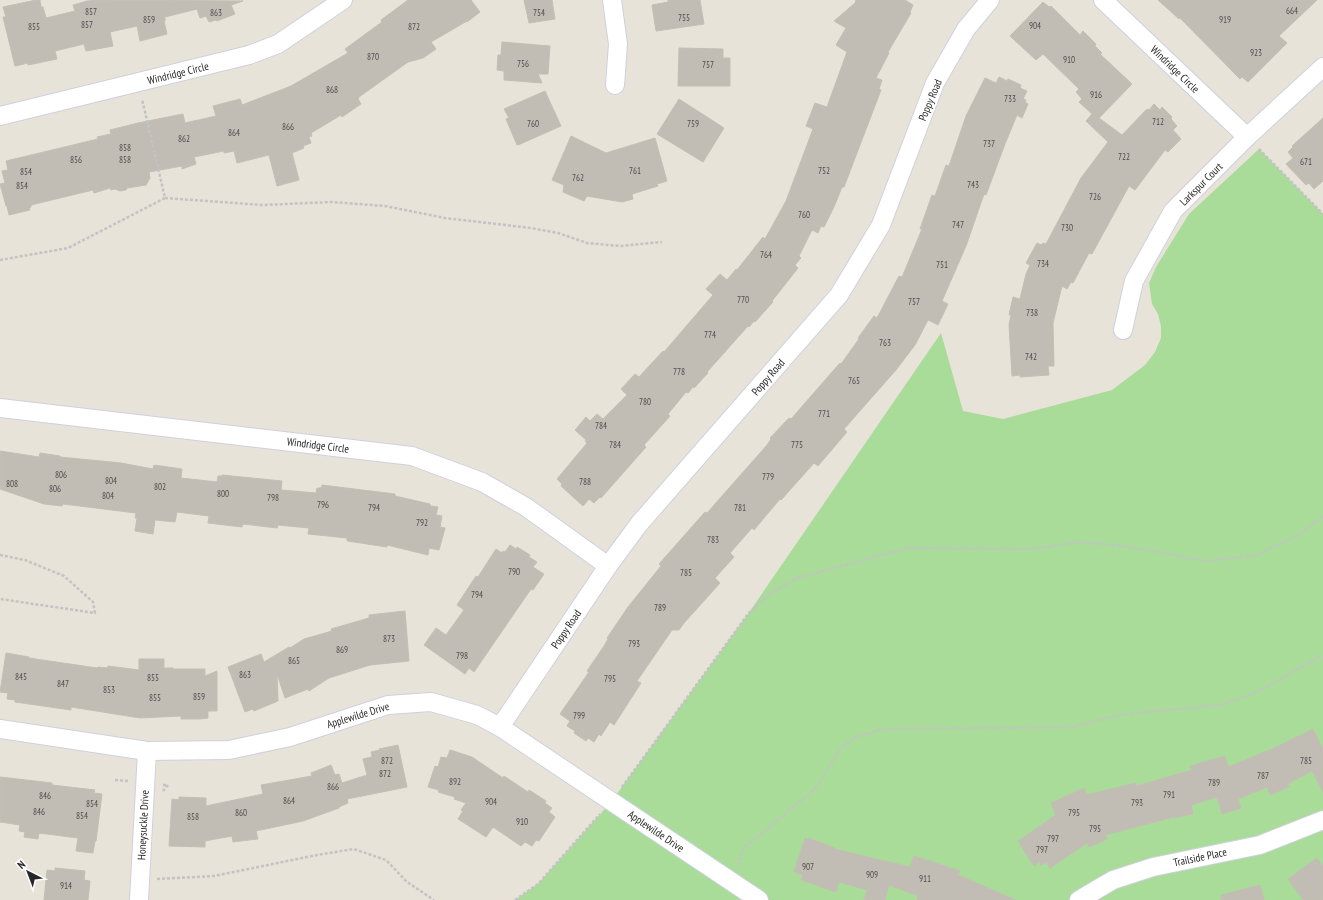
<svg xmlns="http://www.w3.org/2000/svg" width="1323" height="900" viewBox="0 0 1323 900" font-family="'PT Sans Narrow',sans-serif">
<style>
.green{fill:#a9db99}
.building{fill:#c1bdb5;stroke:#c3bfb3}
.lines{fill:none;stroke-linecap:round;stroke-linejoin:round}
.minor-casing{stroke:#ced0df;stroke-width:20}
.path{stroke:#c3c3c3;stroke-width:2.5;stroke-dasharray:3 2;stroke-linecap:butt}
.minor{stroke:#fff;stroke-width:18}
.labels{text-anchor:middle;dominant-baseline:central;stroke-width:3.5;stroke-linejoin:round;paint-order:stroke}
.number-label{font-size:9px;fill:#4e4c4a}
.street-label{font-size:11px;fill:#272727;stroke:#fff}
</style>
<rect width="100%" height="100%" fill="#e8e3d9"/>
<polygon class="green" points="1259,149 1323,214 1323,900 515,900 538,884 611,802 748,614 941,333 963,411 1003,419 1112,390 1145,365 1155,352 1161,338 1161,326 1158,314 1152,304 1149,283 1156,267 1189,214"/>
<g class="building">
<polygon points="36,0 40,0 41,7 43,7 46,18 75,11 73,5 87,1 100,0 243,1 231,5 235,14 217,21 216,20 209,22 206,16 200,18 197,9 165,17 165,21 164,21 167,34 140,41 137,26 110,32 113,46 86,51 84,44 55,51 57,59 28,65 28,63 15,66 3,17 6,17 3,7"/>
<polygon points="408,0 471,0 480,12 467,22 467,21 431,42 436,49 423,58 408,62 359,97 358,99 361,104 342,117 341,115 311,133 312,136 309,137 311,143 303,146 304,148 292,153 299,180 277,186 269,155 237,163 234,151 224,153 224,151 194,157 196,164 182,169 182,166 149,172 150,178 146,185 127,188 126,190 120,191 115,189 111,190 110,188 94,193 93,190 31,205 31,207 29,208 30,210 9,215 7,206 6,206 0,184 5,183 2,171 8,170 6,161 98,139 97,137 111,134 110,130 138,123 183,114 185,123 216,116 213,106 240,99 242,105 291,86 348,53 345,49 382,22 381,20"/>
<polygon points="524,0 552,0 555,19 529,23"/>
<polygon points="668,0 700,0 704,24 656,31 652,5 668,2"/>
<polygon points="856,0 905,0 913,5 910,12 911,13 888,52 889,53 876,78 882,80 879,89 881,90 844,187 842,187 834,207 824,227 821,226 818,233 812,230 799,256 801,258 795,265 798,268 772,301 773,302 755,322 754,321 749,327 748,326 707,372 708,373 694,388 693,387 688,393 686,392 668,414 670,416 644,445 646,447 601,498 600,497 594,503 589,499 583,506 561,486 562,484 557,479 587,443 585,441 586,440 575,430 586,417 590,421 597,414 603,419 627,395 621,389 635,374 639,377 663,351 664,352 713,295 706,289 720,274 727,280 736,269 737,270 763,237 765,239 786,201 813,129 806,126 815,103 827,107 847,52 836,45 846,28 834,21 855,3"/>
<polygon points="1158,0 1317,0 1279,36 1287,43 1248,82 1242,77 1240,79 1180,18 1179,19"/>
<polygon points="1043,2 1049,7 1051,6 1080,35 1083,31 1096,44 1095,46 1102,53 1100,54 1132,84 1099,118 1122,135 1147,109 1149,110 1154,104 1160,110 1162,107 1172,117 1171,119 1177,126 1173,130 1181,139 1168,152 1165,150 1135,190 1129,186 1092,254 1089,253 1073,283 1071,282 1067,289 1062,286 1053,323 1054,366 1048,366 1049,375 1020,377 1020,375 1012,376 1009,325 1011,315 1009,315 1013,297 1020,299 1026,274 1030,265 1026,263 1037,243 1041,245 1043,243 1046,244 1081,178 1108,142 1086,121 1092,114 1079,102 1082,99 1076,92 1079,89 1043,54 1036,60 1010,36"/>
<polygon points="502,42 550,46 548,74 538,74 542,83 504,80 504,71 497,70 498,55 501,55"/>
<polygon points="679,48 723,49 723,58 730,58 730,86 678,86"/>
<polygon points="999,77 1007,81 1008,79 1021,85 1020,88 1027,91 1023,99 1026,100 1025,102 1028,104 1022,118 1017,115 1005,144 986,195 984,194 966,246 942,301 948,304 938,325 928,320 915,345 896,370 844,429 847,432 818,466 814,463 781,500 780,499 754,530 752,528 730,553 734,557 715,578 720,583 684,623 679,630 672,630 637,681 641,683 614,725 610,722 601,736 599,734 594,742 588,738 586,741 574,733 575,731 567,726 570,721 560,714 589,672 587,671 604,646 608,639 607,638 628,607 661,566 659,564 705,512 707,513 767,445 771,439 770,438 789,418 791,419 840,363 841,364 859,339 858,338 874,316 877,318 899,276 902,277 922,229 920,229 932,195 935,196 946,165 949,166 966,116 985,78 996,83"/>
<polygon points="545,91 561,126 518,145 518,144 517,145 506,119 509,118 504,109"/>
<polygon points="679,99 724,128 703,162 657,134"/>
<polygon points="1323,118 1323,181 1314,189 1309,183 1306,185 1286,164 1293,158 1288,152 1293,147 1292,146"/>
<polygon points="571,136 606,153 655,138 667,181 657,184 658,186 632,194 633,199 622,202 587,196 584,201 563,192 564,185 552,180"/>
<polygon points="0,451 39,457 40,453 60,456 60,457 121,463 153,469 154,465 182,469 181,478 217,482 218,476 222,476 222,475 282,481 281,490 316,493 317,488 321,488 322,485 395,494 395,496 430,504 430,506 438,507 436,515 442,516 440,527 445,528 439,550 429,548 428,555 387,545 387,547 347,541 347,538 308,534 309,528 278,525 277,528 243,524 242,527 208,523 209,516 177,512 175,522 155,520 153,534 135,531 137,518 135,518 136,513 63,504 62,506 44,504 0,489"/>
<polygon points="510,545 516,549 517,547 530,555 529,557 537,562 533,567 544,574 533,590 531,589 474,672 469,668 465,674 424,645 436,628 446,635 464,610 457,605 476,576 478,577 496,549 502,553 503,551 505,552"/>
<polygon points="405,611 409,661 370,665 329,678 309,691 308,689 285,698 277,674 278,701 254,711 253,709 245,712 228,667 261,654 264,662 289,647 290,648 304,639 332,631 331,629 369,618 369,615"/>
<polygon points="6,653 29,657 29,658 97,668 98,667 107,668 108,666 139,670 139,659 164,659 164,668 173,668 173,669 205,669 205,676 217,671 217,711 208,711 208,718 200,719 181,719 181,716 140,718 71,707 71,710 15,702 15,700 7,699 8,693 0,692"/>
<polygon points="1313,729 1323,749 1323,792 1312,771 1287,784 1289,787 1270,795 1267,787 1238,799 1241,808 1222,814 1217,797 1191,805 1193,814 1174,818 1174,817 1105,835 1107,839 1089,847 1087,843 1050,868 1046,862 1041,865 1039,862 1034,866 1018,841 1056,815 1051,803 1084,788 1087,795 1136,783 1137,786 1192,770 1190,766 1225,756 1228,767 1272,749"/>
<polygon points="398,745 407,787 347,799 348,803 339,807 339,808 303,821 256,831 258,839 233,842 232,836 205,841 205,847 169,846 172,799 179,800 179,797 206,798 206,806 263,794 261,785 312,776 311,773 331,765 335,775 339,774 342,783 367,775 363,759 372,757 371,752 380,750 379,749"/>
<polygon points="450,750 472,757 503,778 504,776 528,792 529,790 546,801 545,803 552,808 549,812 555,817 539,841 536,840 532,846 525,842 521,846 493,827 486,837 458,819 463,811 461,810 466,803 454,799 455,797 438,792 439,790 428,787 435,766 438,767 441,757 447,758"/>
<polygon points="0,777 52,783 52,785 95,790 94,793 102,794 96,841 95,841 93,853 76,851 78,838 39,833 38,839 24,837 25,832 19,831 20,825 0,822"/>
<polygon points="805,838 808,840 809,838 839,850 910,867 914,856 960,871 958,875 1016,900 917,900 918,896 889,885 885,900 864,900 867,890 839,882 836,892 801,880 803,875 794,872"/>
<polygon points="1317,858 1323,866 1323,900 1303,900 1288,879"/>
<polygon points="55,868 85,871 84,880 90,881 88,900 44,900 47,870 55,871"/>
<polygon points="1260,885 1264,900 1221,900 1221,895"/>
</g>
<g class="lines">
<defs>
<g id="minor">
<polyline points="612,0 618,44 615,85"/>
<polyline points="1103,0 1247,137"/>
<polyline points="0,116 249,55 278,44 343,0"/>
<polyline points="1123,330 1134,281 1173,211 1247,137 1323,67"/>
<polyline points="0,408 412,456 482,482 526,507 608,566"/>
<polyline points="500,727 608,566 639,524 839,295 881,225 935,83 966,29 990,0"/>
<polyline points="0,729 147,751 229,750 290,737 388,705 431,702 477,715 500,727 759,900"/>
<polyline points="139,900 147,751"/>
<polyline points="1079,900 1113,880 1153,867 1260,845 1323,820"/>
</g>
</defs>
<use href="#minor" class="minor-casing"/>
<g class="path">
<polyline points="1259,149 1323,214"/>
<polyline points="165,198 263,205 332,202 385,206 445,218 531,228 558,233 587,243 620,246 662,242"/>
<polyline points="0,260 68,248 165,198 142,99"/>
<polyline points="0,555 25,560 64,576 93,602 95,613 0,599"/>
<polyline points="115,780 128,781"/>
<polyline points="163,785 168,785 163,791"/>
<polyline points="622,787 748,614 768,595 797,578 908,548 1031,549 1079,542 1124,546 1207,561 1256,555 1299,535 1323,516"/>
<polyline points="738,865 743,849 816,788 841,748 856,737 883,729 1072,727 1118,715 1219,705 1255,693 1323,655"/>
<polyline points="157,879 214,876 317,855 354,849 386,860 407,882 434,900"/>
<polyline points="515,900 538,884 600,814"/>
</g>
<use href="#minor" class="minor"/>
</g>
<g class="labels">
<g class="number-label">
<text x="1292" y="10">664</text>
<text x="91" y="11">857</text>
<text x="216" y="12">863</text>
<text x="539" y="12">754</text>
<text x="684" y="17">755</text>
<text x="149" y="19">859</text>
<text x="1225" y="19">919</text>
<text x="87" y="24">857</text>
<text x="1035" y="25">904</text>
<text x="34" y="26">855</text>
<text x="414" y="26">872</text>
<text x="1256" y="52">923</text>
<text x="373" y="56">870</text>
<text x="1069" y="59">910</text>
<text x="523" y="63">756</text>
<text x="708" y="64">757</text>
<text x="332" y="89">868</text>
<text x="1096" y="94">916</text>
<text x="1010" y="98">733</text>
<text x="1158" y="121">712</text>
<text x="533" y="123">760</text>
<text x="693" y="123">759</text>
<text x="288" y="126">866</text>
<text x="234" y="132">864</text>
<text x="184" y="138">862</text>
<text x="989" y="143">737</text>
<text x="125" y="147">858</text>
<text x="1124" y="156">722</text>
<text x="76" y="159">856</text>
<text x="125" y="159">858</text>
<text x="1306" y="161">671</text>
<text x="635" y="170">761</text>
<text x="824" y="170">752</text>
<text x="26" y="171">854</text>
<text x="578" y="177">762</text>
<text x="973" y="184">743</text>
<text x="22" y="185">854</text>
<text x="1095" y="196">726</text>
<text x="804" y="214">760</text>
<text x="958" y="224">747</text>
<text x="1067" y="227">730</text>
<text x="766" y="254">764</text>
<text x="1043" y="263">734</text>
<text x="942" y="264">751</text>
<text x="743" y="299">770</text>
<text x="914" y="301">757</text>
<text x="1032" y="312">738</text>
<text x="710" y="334">774</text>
<text x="885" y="342">763</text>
<text x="1031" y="356">742</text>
<text x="679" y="371">778</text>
<text x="854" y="380">765</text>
<text x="645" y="401">780</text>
<text x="824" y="413">771</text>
<text x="601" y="425">784</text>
<text x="615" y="444">784</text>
<text x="797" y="444">775</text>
<text x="61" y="474">806</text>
<text x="768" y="476">779</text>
<text x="111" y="480">804</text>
<text x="585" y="481">788</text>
<text x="12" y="483">808</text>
<text x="160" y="486">802</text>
<text x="55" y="488">806</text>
<text x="223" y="493">800</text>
<text x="108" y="495">804</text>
<text x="273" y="497">798</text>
<text x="323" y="504">796</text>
<text x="374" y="507">794</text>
<text x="740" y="507">781</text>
<text x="422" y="522">792</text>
<text x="713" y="539">783</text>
<text x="514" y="571">790</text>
<text x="686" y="572">785</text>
<text x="477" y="594">794</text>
<text x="660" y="607">789</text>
<text x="389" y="638">873</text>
<text x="634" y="643">793</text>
<text x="342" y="649">869</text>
<text x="462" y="655">798</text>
<text x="294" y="660">865</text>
<text x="245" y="674">863</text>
<text x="21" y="676">845</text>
<text x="153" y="677">855</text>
<text x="610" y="678">795</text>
<text x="63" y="683">847</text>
<text x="109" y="689">853</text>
<text x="199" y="696">859</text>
<text x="155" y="697">855</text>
<text x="579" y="715">799</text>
<text x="387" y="760">872</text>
<text x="1306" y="760">785</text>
<text x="385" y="773">872</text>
<text x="1263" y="775">787</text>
<text x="455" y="781">892</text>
<text x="1214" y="782">789</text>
<text x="333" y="786">866</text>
<text x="1169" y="794">791</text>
<text x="45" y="795">846</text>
<text x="289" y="800">864</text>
<text x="491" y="801">904</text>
<text x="1137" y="802">793</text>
<text x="92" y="803">854</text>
<text x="39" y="811">846</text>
<text x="241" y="812">860</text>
<text x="1074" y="812">795</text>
<text x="82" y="815">854</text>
<text x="193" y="816">858</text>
<text x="522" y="821">910</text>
<text x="1095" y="828">795</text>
<text x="1053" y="838">797</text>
<text x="1042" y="849">797</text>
<text x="808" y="866">907</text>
<text x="872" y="874">909</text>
<text x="925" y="878">911</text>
<text x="66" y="885">914</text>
</g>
<g class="street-label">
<text transform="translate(1175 69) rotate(44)">Windridge Circle</text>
<text transform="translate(178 73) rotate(-14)">Windridge Circle</text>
<text transform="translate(930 100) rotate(-67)">Poppy Road</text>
<text transform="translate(1201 184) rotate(-45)">Larkspur Court</text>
<text transform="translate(768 377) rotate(-49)">Poppy Road</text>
<text transform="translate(318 445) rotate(7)">Windridge Circle</text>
<text transform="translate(566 629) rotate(-56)">Poppy Road</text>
<text transform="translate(358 715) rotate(-17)">Applewilde Drive</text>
<text transform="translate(143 825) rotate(-87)">Honeysuckle Drive</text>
<text transform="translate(656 831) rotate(34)">Applewilde Drive</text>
<text transform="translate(1200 857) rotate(-12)">Trailside Place</text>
</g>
</g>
<g transform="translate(28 872) rotate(318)" stroke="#ffffff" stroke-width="3" paint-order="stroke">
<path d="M0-3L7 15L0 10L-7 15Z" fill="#272727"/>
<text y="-6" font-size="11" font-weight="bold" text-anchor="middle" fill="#272727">N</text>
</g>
</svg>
